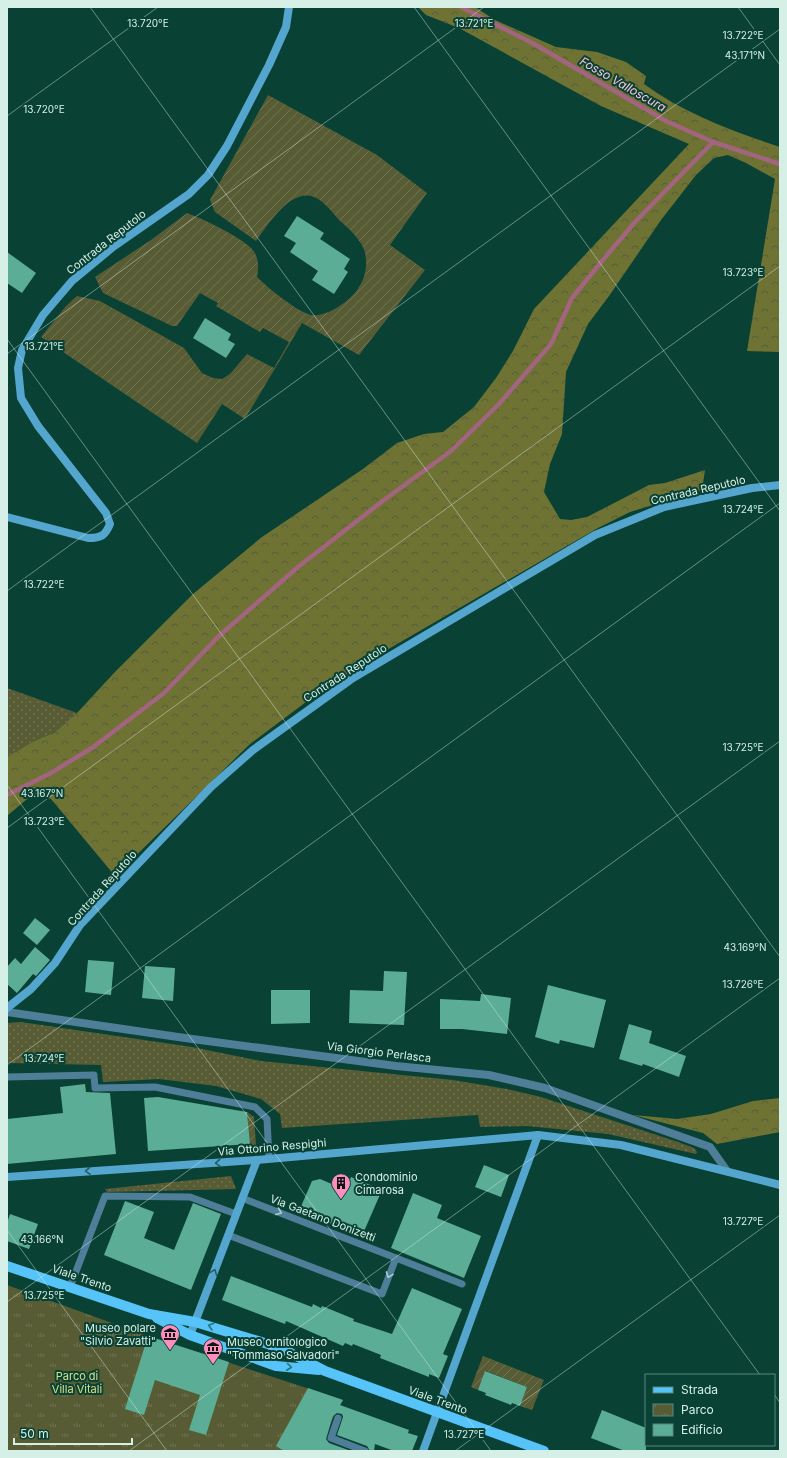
<svg xmlns="http://www.w3.org/2000/svg" width="787" height="1458" viewBox="0 0 787 1458" font-family="Inter,sans-serif">
<style>
.grass{fill:url(#grass-dots)}
.forest{fill:url(#forest-crowns)}
.park{fill:url(#park-tufts)}
.garden{fill:url(#garden-furrows)}
.lines{fill:none;stroke-linecap:round;stroke-linejoin:round}
.stream{stroke:#a3647f;stroke-width:4.5}
.building{fill:#5cad95}
.lane{stroke:#4e7e98;stroke-width:7}
.street{stroke:#4e7e98;stroke-width:8}
.secondary{stroke:#54a6cf;stroke-width:8}
.primary{stroke:#56c4f9;stroke-width:10}
.oneway{stroke:#205f62}
.oneway2{stroke:#adcecf}
.oneway3{stroke:#287583}
.ticks{fill:none;stroke:#d6f0e7;stroke-width:1;stroke-opacity:0.45}
.labels{text-anchor:middle;dominant-baseline:central;stroke-width:4;stroke-linejoin:round;paint-order:stroke}
.street-label{font-size:11px;fill:#d6f0e7;stroke:#094134}
.poi-label{font-size:11px;fill:#d6f0e7;stroke:#094134;text-anchor:start}
.park-label{font-size:11px;fill:#d9e083;stroke:#094134}
.water-label{font-size:12px;font-style:italic;fill:#fcc4db;stroke:#094134}
.ticks-label{font-size:10px;text-anchor:middle;fill:#d6f0e7;stroke:#094134;stroke-width:4;stroke-linejoin:round;paint-order:stroke}
</style>
<defs>
<pattern id="grass-dots" width="8" height="8" patternUnits="userSpaceOnUse"><rect width="8" height="8" fill="#585c35"/><path d="M2 2h.1M6 6h.1" fill="none" stroke="#6f7452" stroke-width="1.8" stroke-linecap="round"/></pattern>
<pattern id="forest-crowns" width="20" height="18" patternUnits="userSpaceOnUse"><rect width="20" height="18" fill="#6e7333"/><path d="M2 6a3 3 0 1 1 6 0M12 15a3 3 0 1 1 6 0" fill="none" stroke="#575e3c"/></pattern>
<pattern id="park-tufts" width="24" height="20" patternUnits="userSpaceOnUse"><rect width="24" height="20" fill="#585c35"/><path d="M3 7l-1-3M5 7V3M7 7l1-3M15 17l-1-3M17 17v-4M19 17l1-3" fill="none" stroke="#6f7452"/></pattern>
<pattern id="garden-furrows" width="10" height="10" patternUnits="userSpaceOnUse"><rect width="10" height="10" fill="#585c35"/><path d="M-1 1l2-2M0 10L10 0M9 11l2-2" fill="none" stroke="#6f7452"/></pattern>
</defs>
<rect width="100%" height="100%" fill="#094134"/>
<g class="grass">
<polygon points="7,688 77,713 55,732 32,742 7,757"/>
<polygon points="21,1022 192,1047 261,1061 453,1080 507,1089 541,1097 678,1142 694,1148 697,1152 696,1154 608,1134 527,1126 480,1127 478,1115 282,1128 280,1114 261,1099 216,1086 159,1079 103,1082 101,1065 7,1063 7,1023"/>
<polygon points="231,1176 236,1189 107,1192 105,1189"/>
</g>
<g class="forest">
<path d="M418 7H475L495 20 556 47 597 52 626 62 646 76 644 84C685 114 732 131 780 147V352L747 351 775 179 746 163 728 155 714 158 696 175 661 220 609 296 588 324 566 372 562 434 550 464 544 492 560 519 571 520 587 517 649 485 665 483 705 470 702 490 630 512 598 528 378 655 314 696 250 744 115 876 51 799 33 794 7 816V757L32 742 55 732 77 713 114 673 193 594 262 537 363 469 397 443 424 434 443 432 474 407 496 378 513 351 534 309 689 144 601 106 459 28 426 15Z"/>
<polygon points="780,1098 780,1132 717,1144 703,1133 633,1115 677,1119 711,1114 753,1101"/>
</g>
<polygon class="park" points="7,1285 148,1336 343,1400 314,1451 7,1451"/>
<g class="garden">
<path d="M268 95 377 155 427 193 390 245 425 270 359 355 302 323 245 419 222 404 197 443 41 337 66 306 77 296 100 301 184 348 202 373 213 378 222 379 230 374 247 354 274 368 289 342 263 328 260 332 216 306 218 303 200 293 177 326H172L103 293 95 277 151 240 187 213C205 220 237 235 251 248 259 256 259 267 257 277 269 289 293 308 308 314 314 317 323 314 329 312 352 301 371 281 365 253 363 241 348 228 339 220 333 213 326 204 318 199 293 183 268 225 256 241L215 212 210 200Z"/>
<polygon points="247,1112 254,1117 256,1145 250,1149"/>
<polygon points="483,1356 544,1380 532,1410 520,1406 527,1387 486,1371 478,1390 471,1387"/>
</g>
<g class="lines">
<g class="stream">
<polyline points="461,7 534,44 666,121 713,142 780,164"/>
<polyline points="7,795 49,774 92,748 164,693 219,636 298,567 384,500 451,451 499,404 551,344 572,298 602,261 635,222 713,142"/>
</g>
</g>
<g class="building">
<polygon points="297,216 324,233 320,239 350,259 344,269 348,272 334,294 312,280 318,271 290,252 296,243 284,236"/>
<polygon points="7,252 36,273 22,293 7,283"/>
<polygon points="205,318 231,334 228,340 235,344 226,358 193,338"/>
<polygon points="35,918 50,930 37,945 23,933"/>
<polygon points="35,947 50,960 36,976 33,974 17,993 7,984 7,967 15,958 21,964"/>
<polygon points="88,960 114,962 111,995 85,992"/>
<polygon points="145,966 175,968 173,1001 142,998"/>
<polygon points="384,971 407,972 404,1025 349,1023 350,990 383,991"/>
<polygon points="548,985 606,1000 594,1048 560,1040 559,1044 535,1037"/>
<polygon points="271,990 310,990 310,1023 271,1024"/>
<polygon points="481,994 511,998 507,1034 462,1029 440,1029 440,999 480,1001"/>
<polygon points="629,1024 652,1031 649,1043 686,1056 679,1077 643,1064 642,1066 619,1059"/>
<polygon points="85,1084 86,1092 110,1093 116,1154 7,1164 7,1119 63,1113 60,1087"/>
<polygon points="158,1097 247,1112 250,1144 148,1151 144,1098"/>
<polygon points="484,1165 509,1175 501,1197 475,1187"/>
<polygon points="351,1177 382,1190 362,1236 299,1211 312,1181 320,1179 346,1190"/>
<polygon points="413,1193 442,1205 437,1218 481,1236 464,1278 391,1248"/>
<polygon points="125,1201 154,1212 144,1238 174,1250 193,1203 221,1214 191,1290 104,1255"/>
<polygon points="10,1214 38,1224 29,1249 7,1241 7,1223"/>
<polygon points="231,1276 312,1307 313,1304 321,1308 322,1306 354,1319 353,1321 392,1334 412,1288 462,1309 443,1354 448,1356 439,1378 429,1374 429,1377 380,1358 381,1355 353,1344 352,1346 345,1343 343,1346 286,1321 285,1324 222,1300"/>
<polygon points="148,1336 229,1362 206,1435 189,1430 200,1395 155,1380 144,1415 125,1409"/>
<polygon points="485,1371 527,1387 520,1406 512,1403 511,1405 485,1395 486,1393 478,1390"/>
<polygon points="308,1388 343,1400 340,1405 409,1430 408,1433 418,1436 412,1451 394,1451 375,1444 374,1451 370,1451 367,1446 337,1435 343,1417 342,1414 337,1413 333,1416 326,1439 329,1443 351,1451 284,1451 276,1446"/>
<polygon points="602,1410 646,1428 646,1451 625,1451 591,1438"/>
</g>
<g class="lines">
<g class="lane">
<polyline points="7,1077 94,1075 95,1088 155,1087 255,1107 267,1119 269,1159"/>
<polyline points="228,1235 382,1294 396,1258 242,1198"/>
<polyline points="396,1258 462,1284"/>
<polyline points="70,1287 105,1196 190,1197 236,1214"/>
<polyline points="338,1418 331,1438 365,1451"/>
</g>
<polyline class="street" points="7,1012 185,1038 396,1066 489,1075 545,1088 710,1147 727,1171"/>
<g class="secondary">
<path d="M7 517 88 538C101 538 105 536 110 524L106 513 38 426 21 398 18 368 22 350 43 315 72 281 113 247 189 194 208 175 227 146 269 65 286 27 289 7"/>
<polyline points="7,1008 31,989 55,963 80,925 211,787 253,750 353,678 595,535 664,507 752,488 780,485"/>
<polyline points="7,1177 257,1160 538,1135 621,1145 780,1185"/>
<polyline points="190,1335 257,1160"/>
<polyline points="423,1451 538,1135"/>
</g>
<g class="primary">
<polyline points="7,1266 149,1314 195,1322 281,1348 325,1371 544,1451"/>
<polyline points="157,1318 190,1335 276,1366 319,1370"/>
</g>
</g>
<defs><path id="oneway-chevron" d="M-2-3.5L2.5 0L-2 3.5" fill="none" stroke-width="1.6" stroke-linecap="round" stroke-linejoin="round"/></defs>
<g class="oneway">
<use href="#oneway-chevron" transform="translate(218 1163) rotate(176)"/>
<use href="#oneway-chevron" transform="translate(88 1171) rotate(176)"/>
<use href="#oneway-chevron" transform="translate(214 1272) rotate(-69)"/>
</g>
<g class="oneway2">
<use href="#oneway-chevron" transform="translate(279 1212) rotate(21)"/>
<use href="#oneway-chevron" transform="translate(389 1275) rotate(110)"/>
</g>
<g class="oneway3">
<use href="#oneway-chevron" transform="translate(211 1326) rotate(-163)"/>
<use href="#oneway-chevron" transform="translate(289 1367) rotate(6)"/>
</g>
<path class="ticks" d="M90 7 780 957M414 7 780 511M738 7 780 65M7 116 158 7M7 339 760 1375M7 354 484 7M7 591 780 29M7 785 491 1451M7 828 780 266M7 1065 780 503M7 1230 167 1451M7 1302 780 741M774 1394 780 1403M129 1451 780 978M455 1451 780 1215"/>
<defs>
<symbol id="building-pin" viewBox="-11 -11 22 30"><path d="M0 17L-7.5 6A9.5 9.5 0 1 1 7.5 6Z" fill="#fd8ec0" stroke="#094134"/><path d="M-4-6H4V6H1V3H-1V6H-4ZM-2.5-4.3h1.7v1.8h-1.7ZM.8-4.3h1.7v1.8H.8ZM-2.5-1h1.7V.8h-1.7ZM.8-1h1.7V.8H.8Z" fill="#111"/></symbol>
<symbol id="museum-pin" viewBox="-11 -11 22 30"><path d="M0 17L-7.5 6A9.5 9.5 0 1 1 7.5 6Z" fill="#fd8ec0" stroke="#094134"/><path d="M0-6L6-3V-2H-6V-3ZM-5-1h2V3h-2ZM-1-1h2V3h-2ZM3-1h2V3H3ZM-6 4H6V6H-6Z" fill="#111"/></symbol>
</defs>
<g fill-rule="evenodd">
<use href="#building-pin" x="330" y="1172" width="22" height="30"/>
<use href="#museum-pin" x="159" y="1323" width="22" height="30"/>
<use href="#museum-pin" x="202" y="1337" width="22" height="30"/>
</g>
<g class="labels">
<g class="street-label">
<text transform="translate(106 242) rotate(-38)">Contrada Reputolo</text>
<text transform="translate(698 490) rotate(-13)">Contrada Reputolo</text>
<text transform="translate(345 673) rotate(-33)">Contrada Reputolo</text>
<text transform="translate(102 888) rotate(-48)">Contrada Reputolo</text>
<text transform="translate(379 1052) rotate(7)">Via Giorgio Perlasca</text>
<text transform="translate(272 1147) rotate(-5)">Via Ottorino Respighi</text>
<text transform="translate(323 1218) rotate(21)">Via Gaetano Donizetti</text>
<text transform="translate(82 1278) rotate(19)">Viale Trento</text>
<text transform="translate(438 1400) rotate(20)">Viale Trento</text>
</g>
<g class="poi-label">
<text x="355" y="1177">Condominio<tspan x="355" dy="13">Cimarosa</tspan></text>
<text x="156" y="1328" text-anchor="end">Museo polare<tspan x="156" dy="13">"Silvio Zavatti"</tspan></text>
<text x="227" y="1342">Museo ornitologico<tspan x="227" dy="13">"Tommaso Salvadori"</tspan></text>
</g>
<g class="park-label">
<text x="77" y="1376">Parco di<tspan x="77" dy="13">Villa Vitali</tspan></text>
</g>
<g class="water-label">
<text transform="translate(623 84) rotate(30)">Fosso Valloscura</text>
</g>
</g>
<g class="ticks-label">
<text x="148" y="27">13.720°E</text>
<text x="474" y="27">13.721°E</text>
<text x="743" y="39">13.722°E</text>
<text x="745" y="59">43.171°N</text>
<text x="44" y="113">13.720°E</text>
<text x="743" y="276">13.723°E</text>
<text x="44" y="350">13.721°E</text>
<text x="743" y="513">13.724°E</text>
<text x="44" y="588">13.722°E</text>
<text x="743" y="751">13.725°E</text>
<text x="42" y="797">43.167°N</text>
<text x="44" y="825">13.723°E</text>
<text x="745" y="951">43.169°N</text>
<text x="743" y="988">13.726°E</text>
<text x="44" y="1062">13.724°E</text>
<text x="743" y="1225">13.727°E</text>
<text x="42" y="1243">43.166°N</text>
<text x="44" y="1299">13.725°E</text>
<text x="464" y="1438">13.727°E</text>
</g>
<rect width="787" height="1458" fill="none" stroke="#d6f0e7" stroke-width="16"/>
<rect x="645" y="1374" width="130" height="72" fill="#094134" stroke="#5b877c"/>
<rect x="653" y="1387" width="20" height="6" fill="#56c4f9" stroke="#5b877c"/>
<text x="681" y="1394" font-size="12" fill="#d6f0e7">Strada</text>
<rect x="653" y="1404" width="20" height="12" fill="url(#park-tufts)" stroke="#5b877c"/>
<text x="681" y="1414" font-size="12" fill="#d6f0e7">Parco</text>
<rect x="653" y="1424" width="20" height="12" fill="#5cad95" stroke="#5b877c"/>
<text x="681" y="1434" font-size="12" fill="#d6f0e7">Edificio</text>
<path d="M14 1438v6h118v-6" fill="none" stroke="#d6f0e7" stroke-width="2"/>
<text x="20" y="1438" font-size="12" fill="#d6f0e7" stroke="#094134" stroke-width="3" paint-order="stroke">50 m</text>
</svg>
